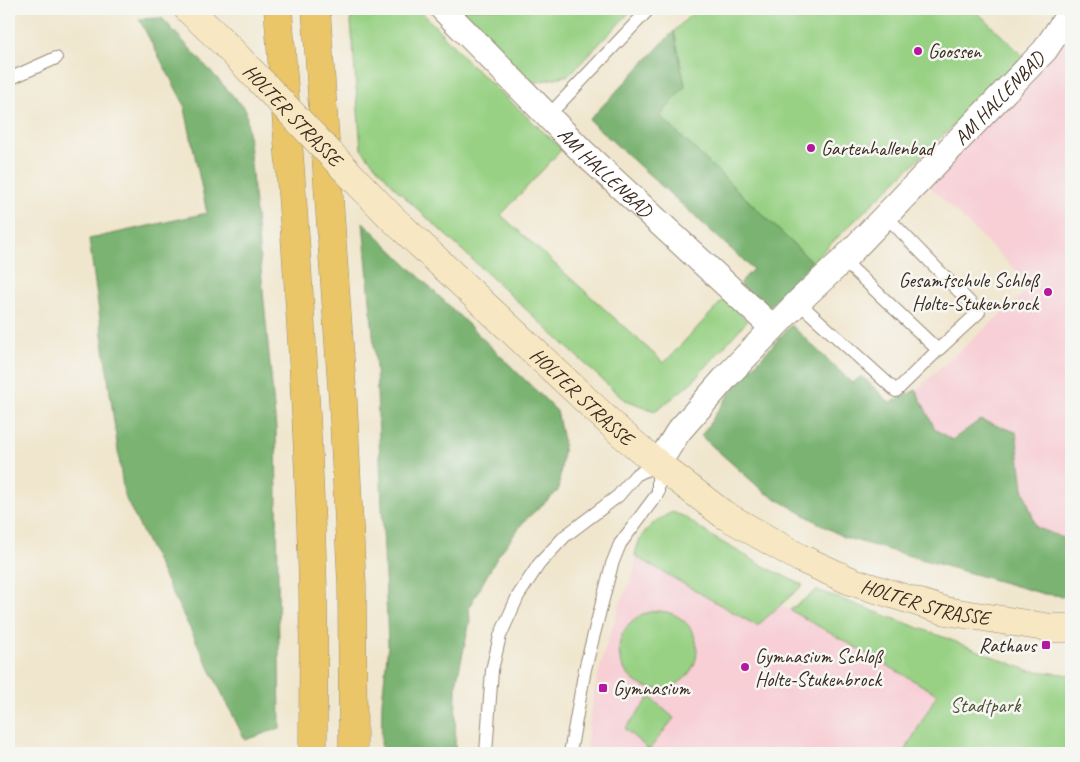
<svg xmlns="http://www.w3.org/2000/svg" width="1080" height="762" viewBox="0 0 1080 762" font-family="Caveat,sans-serif">
<style>
.built{fill:#f7cfd5}
.green{fill:#98d184;stroke:#6a7e51}
.forest{fill:#7ab372;stroke:#5a6e48}
.lines{fill:none;stroke-linecap:round;stroke-linejoin:round}
.lane-casing{stroke:#968876;stroke-width:14}
.street-casing{stroke:#968876;stroke-width:27}
.secondary-casing{stroke:#968876;stroke-width:29}
.highway-casing{stroke:#968876;stroke-width:29}
.lane{stroke:#fff;stroke-width:12}
.street{stroke:#fff;stroke-width:25}
.secondary{stroke:#f7e8c3;stroke-width:28}
.highway{stroke:#eac669;stroke-width:28}
.secondary-bridge-casing{stroke:#968876;stroke-width:29;stroke-linecap:butt}
.secondary-bridge{stroke:#f7e8c3;stroke-width:28}
.poi-dot{fill:#b5179e;stroke:#f6f6f2;stroke-width:2}
.labels{text-anchor:middle;dominant-baseline:central;stroke-width:5;stroke-linejoin:round;paint-order:stroke}
.poi-label{font-size:20px;fill:#3b2a1e;stroke:#f6f6f2;text-anchor:start}
.street-label{font-size:20px;fill:#3b2a1e;stroke:#f6f6f2}
.park-label{font-size:20px;fill:#525438;stroke:#f6f6f2}
</style>
<rect width="100%" height="100%" fill="#f6f6f2"/>
<filter id="ink" filterUnits="userSpaceOnUse"><feTurbulence type="fractalNoise" baseFrequency=".02" numOctaves="2"/><feDisplacementMap in="SourceGraphic" scale="10" xChannelSelector="R" yChannelSelector="G"/><feConvolveMatrix kernelMatrix="1 2 1 2 8 2 1 2 1" color-interpolation-filters="sRGB"/></filter>
<filter id="wash" filterUnits="userSpaceOnUse"><feTurbulence type="fractalNoise" baseFrequency=".0096" numOctaves="4" result="noise"/><feDisplacementMap in="SourceGraphic" scale="20" xChannelSelector="R" yChannelSelector="G"/><feGaussianBlur stdDeviation="1.12" result="paint"/><feColorMatrix in="noise" values="0 0 0 0 0 0 0 0 0 0 0 0 0 0 0 0 0 1.4 0 .05"/><feComposite in="paint" operator="in"/></filter>
<g filter="url(#wash)">
<rect width="100%" height="100%" fill="#f0e6cd"/>
<g class="built">
<polygon points="1066,35 1071,41 1071,541 1036,527 1023,488 1016,432 980,420 952,441 935,429 916,390 1032,286 928,185"/>
<polygon points="635,556 757,626 781,605 937,694 904,753 585,753 595,687 606,646 619,607 634,572 635,565"/>
</g>
<g class="green">
<polygon points="350,9 419,9 470,64 562,149 501,215 664,363 725,298 747,321 695,379 674,397 655,411 623,399 398,191 361,149"/>
<polygon points="456,9 633,9 569,75 528,84"/>
<polygon points="696,9 974,9 1024,57 812,262 660,116 685,86 674,31"/>
<path d="M672 512 683 516 713 537 767 568 803 585 757 626 635 556C639 531 652 523 672 512Z"/>
<polygon points="817,590 946,638 1027,670 1071,675 1071,753 904,753 937,694 790,610"/>
<circle cx="658" cy="650" r="39"/>
<polygon points="650,697 674,718 649,750 625,729"/>
</g>
<g class="forest">
<polygon points="162,18 246,110 276,429 280,728 245,740 124,495 89,239 207,213 184,104 139,19"/>
<polygon points="674,31 685,86 660,116 812,262 764,312 739,284 753,269 589,120"/>
<polygon points="363,222 557,411 564,445 558,491 525,520 498,556 469,607 470,621 456,684 455,753 381,753 382,702 388,644 376,368"/>
<polygon points="791,325 852,383 862,376 890,403 916,390 935,429 952,440 980,420 1016,432 1023,488 1036,527 1071,541 1071,597 1044,594 843,537 763,491 701,436 732,390"/>
</g>
</g>
<g filter="url(#ink)">
<g class="lines">
<defs>
<g id="lane">
<polyline points="9,79 56,58"/>
<polyline points="548,116 649,9"/>
<polyline points="885,215 979,312 938,350"/>
<polyline points="798,302 896,391 938,350 843,260"/>
<polyline points="486,753 492,670 500,636 518,596 539,564 565,536 618,496 636,475 658,464 658,493 620,544 612,564 585,669 570,753"/>
</g>
<g id="street">
<path id="s1" d="M443 9 583 152 773 328"/>
<path id="s2" d="M658 464 678 432 727 376 798 302 843 260 1045 50 1071 11"/>
</g>
<g id="secondary">
<polyline points="188,9 223,42"/>
<path id="s3" d="M391 217 621 433 658 464 723 514 800 558 853 582 946 611 1051 628H1071"/>
</g>
<g id="highway">
<path d="M278 9C293 202 308 396 313 591 314 645 313 699 313 753"/>
<polyline points="316,9 343,402 352,586 353,753"/>
</g>
</defs>
<use href="#lane" class="lane-casing"/>
<use href="#street" class="street-casing"/>
<use href="#secondary" class="secondary-casing"/>
<use href="#highway" class="highway-casing"/>
<use href="#lane" class="lane"/>
<use href="#street" class="street"/>
<use href="#secondary" class="secondary"/>
<use href="#highway" class="highway"/>
<defs>
<g id="secondary-bridge">
<path id="s4" d="M223 42 391 217"/>
</g>
</defs>
<use href="#secondary-bridge" class="secondary-bridge-casing"/>
<use href="#secondary-bridge" class="secondary-bridge"/>
</g>
</g>
<g class="poi-dot">
<circle cx="918" cy="51" r="5"/>
<circle cx="811" cy="148" r="5"/>
<circle cx="1048" cy="292" r="5"/>
<rect x="1041" y="640" width="10" height="10" rx="2.5"/>
<circle cx="745" cy="667" r="5"/>
<rect x="598" y="683" width="10" height="10" rx="2.5"/>
</g>
<g class="labels">
<g class="poi-label">
<text x="928" y="51">Goossen</text>
<text x="821" y="148">Gartenhallenbad</text>
<text x="1038" y="280" text-anchor="end">Gesamtschule Schloß<tspan x="1038" dy="23">Holte-Stukenbrock</tspan></text>
<text x="1036" y="645" text-anchor="end">Rathaus</text>
<text x="755" y="656">Gymnasium Schloß<tspan x="755" dy="23">Holte-Stukenbrock</tspan></text>
<text x="613" y="688">Gymnasium</text>
</g>
<g class="street-label">
<text stroke="none"><textPath href="#s2" startOffset="501">AM HALLENBAD</textPath></text>
<text stroke="none"><textPath href="#s4" startOffset="101">HOLTER STRASSE</textPath></text>
<text stroke="none"><textPath href="#s1" startOffset="230">AM HALLENBAD</textPath></text>
<text stroke="none"><textPath href="#s3" startOffset="262">HOLTER STRASSE</textPath></text>
<text stroke="none"><textPath href="#s3" startOffset="668">HOLTER STRASSE</textPath></text>
</g>
<g class="park-label">
<text x="985" y="705">Stadtpark</text>
</g>
</g>
<rect width="1080" height="762" fill="none" stroke="#f6f6f2" stroke-width="30"/>
</svg>
